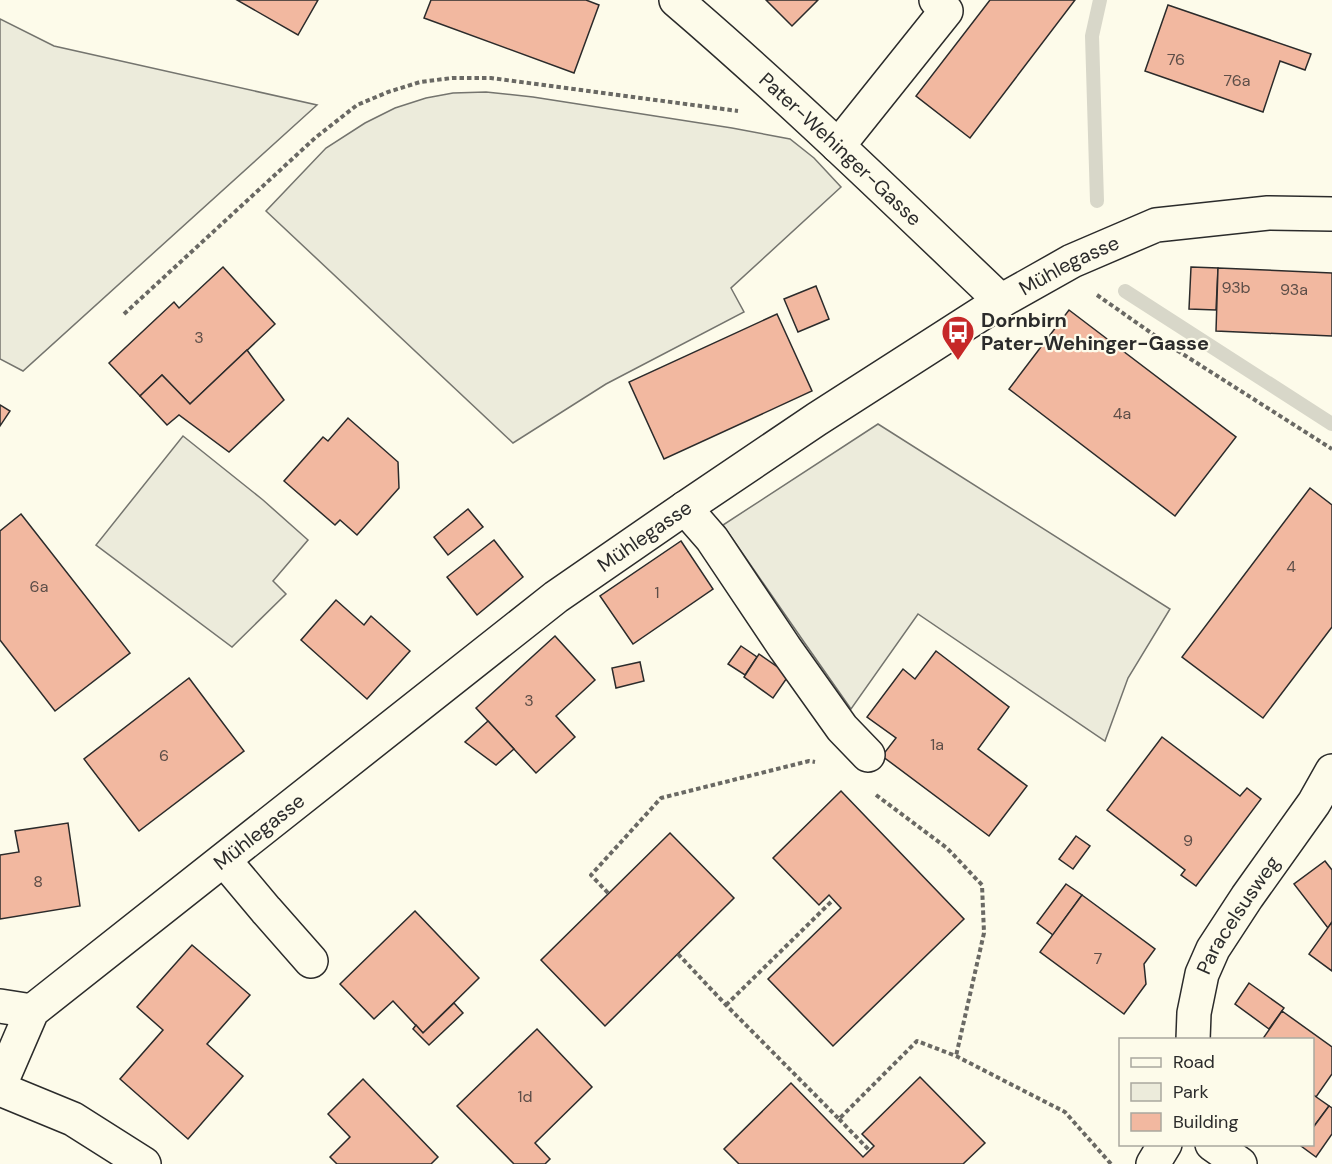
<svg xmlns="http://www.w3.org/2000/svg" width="1332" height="1164" viewBox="0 0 1332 1164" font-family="'DM Sans',sans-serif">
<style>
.green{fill:#ecebdb;stroke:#74746e;stroke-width:1.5}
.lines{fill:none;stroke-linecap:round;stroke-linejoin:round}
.stream{stroke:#d8d7c9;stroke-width:14}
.building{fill:#f2b8a0;stroke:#2b2b2b;stroke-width:1.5}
.minor-casing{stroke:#2b2b2b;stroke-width:36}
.major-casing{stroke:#2b2b2b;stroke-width:36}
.path{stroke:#6a6964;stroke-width:4;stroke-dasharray:4.5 3;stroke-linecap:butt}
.minor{stroke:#fdfbea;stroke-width:33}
.major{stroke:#fdfbea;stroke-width:33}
.labels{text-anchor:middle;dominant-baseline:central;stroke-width:4.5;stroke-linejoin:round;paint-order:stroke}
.number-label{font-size:16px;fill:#5d4e48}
.street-label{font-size:20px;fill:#2b2b2b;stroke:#fdfbea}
.poi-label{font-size:20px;font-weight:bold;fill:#2b2b2b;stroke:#fdfbea;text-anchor:start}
</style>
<rect width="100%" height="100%" fill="#fdfbea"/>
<g class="green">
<polygon points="0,19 54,46 317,105 23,371 0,359"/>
<polygon points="486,92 533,97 732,128 790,139 814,158 841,187 731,288 744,312 606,384 513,443 266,211 326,148 365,123 395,108 426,98 453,93"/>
<polygon points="878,424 1170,609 1128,678 1105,741 918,614 851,709 804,642 723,525"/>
<polygon points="183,436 263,500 308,540 273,581 286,594 232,647 96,545"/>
</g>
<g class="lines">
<g class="stream">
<polyline points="1097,201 1092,36 1100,0"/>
<polyline points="1125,291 1332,424"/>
</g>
</g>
<g class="building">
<polygon points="237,0 318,0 298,35"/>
<polygon points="431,0 586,0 599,5 574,73 424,18"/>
<polygon points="766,0 818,0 792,26"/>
<polygon points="990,0 1075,0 970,138 916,96"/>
<polygon points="1168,5 1311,54 1305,70 1280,61 1263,112 1145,71"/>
<polygon points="223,267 275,324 190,404 162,375 140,396 109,363 174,302 179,308"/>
<polygon points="1191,267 1218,268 1216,310 1189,309"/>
<polygon points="1218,268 1332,273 1332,336 1216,331"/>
<polygon points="816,286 829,319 798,332 784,299"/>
<polygon points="1069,310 1236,437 1175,516 1009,389"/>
<polygon points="777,314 812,391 664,459 629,382"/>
<polygon points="247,350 284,400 229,452 179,415 167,425 140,396 162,375 190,404"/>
<polygon points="0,405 10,411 0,426"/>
<polygon points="348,418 398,462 399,488 357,535 340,520 335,525 284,481 323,437 328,441"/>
<polygon points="1310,488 1332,505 1332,627 1263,718 1182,657"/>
<polygon points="468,509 483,527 448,555 434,537"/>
<polygon points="21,514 130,653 55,711 0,640 0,531"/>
<polygon points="494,540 523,577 477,615 447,577"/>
<polygon points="681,541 713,589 633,644 600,596"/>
<polygon points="336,600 364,625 371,616 410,651 367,699 301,640"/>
<polygon points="555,636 595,680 556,716 575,737 536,773 476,708"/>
<polygon points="741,646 757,657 745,675 728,664"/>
<polygon points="936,651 1009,707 978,749 1027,786 989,836 882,756 896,738 867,717 903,669 915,679"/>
<polygon points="759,654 789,675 773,698 744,677"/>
<polygon points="640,662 644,681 616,688 612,668"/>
<polygon points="189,678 244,751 139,831 84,759"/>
<polygon points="488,721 514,749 496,765 465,742"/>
<polygon points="1162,737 1240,796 1247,788 1261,799 1196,886 1181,875 1185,870 1107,810"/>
<polygon points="841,791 964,919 833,1046 768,979 841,908 829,895 819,905 773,858"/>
<polygon points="68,823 80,906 0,919 0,855 19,852 15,831"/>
<polygon points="670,833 734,898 605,1026 541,960"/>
<polygon points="1076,836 1090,846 1073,869 1059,859"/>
<polygon points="1325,861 1332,870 1332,922 1328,928 1294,884"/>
<polygon points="1066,884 1082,895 1053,935 1037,923"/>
<polygon points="1082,895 1155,949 1144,964 1146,984 1124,1014 1040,952"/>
<polygon points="415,911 479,978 423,1033 393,1001 374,1019 340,984"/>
<polygon points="1332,922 1332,971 1309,954"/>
<polygon points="192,945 250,995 207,1044 243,1076 188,1139 120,1079 163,1030 137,1007"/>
<polygon points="1249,983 1284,1008 1269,1029 1235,1004"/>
<polygon points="454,1003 463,1013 429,1045 413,1029 416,1025 423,1033"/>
<polygon points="1282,1011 1332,1047 1332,1074 1316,1097 1312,1094 1312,1040 1262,1040"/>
<polygon points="537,1029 592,1087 535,1143 550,1159 545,1164 514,1164 457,1106"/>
<polygon points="920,1077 985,1143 963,1164 739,1164 724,1149 791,1083 863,1157 874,1146 862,1134"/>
<polygon points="363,1079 438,1157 431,1164 337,1164 330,1157 350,1137 328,1114"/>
<polygon points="1312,1094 1329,1106 1312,1129"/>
<polygon points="1329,1106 1332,1108 1332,1134 1316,1157 1301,1146 1302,1144 1312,1144 1312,1129"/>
</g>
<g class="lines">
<defs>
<g id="minor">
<path id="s1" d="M676 0C788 96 894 199 1001 301"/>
<polyline points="838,146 946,11 936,0"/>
<polyline points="685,508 712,539 785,648 842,728 868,755"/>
<polyline points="224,860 266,910 311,961"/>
<polyline points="0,1006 32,1011"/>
<path id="s2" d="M1193 1040 1194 1013 1202 974 1213 949 1247 897 1314 803 1332 771"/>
<path id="s3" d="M0 1085 32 1011 556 597 685 508 817 419 1001 301 1072 261 1156 225 1268 213 1332 214"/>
<polyline points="1212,1144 1240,1164"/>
<polyline points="1153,1164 1165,1144"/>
</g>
<polyline id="major" points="0,1089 73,1119 144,1164"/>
</defs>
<use href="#minor" class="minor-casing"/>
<use href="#major" class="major-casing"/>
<g class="path">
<polyline points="1097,295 1167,344 1332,449"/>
<polyline points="124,314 315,138 357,105 388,92 420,82 452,78 491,78 738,111"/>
<polyline points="876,795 947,848 982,885 984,933 956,1056"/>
<polyline points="608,893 591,875 661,798 809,761 815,762"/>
<polyline points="678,954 726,1005 839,1119 917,1041 956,1056 1065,1112 1111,1164"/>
<polyline points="726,1005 833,900"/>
<polyline points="839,1119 870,1151"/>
</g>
<use href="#minor" class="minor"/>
<use href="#major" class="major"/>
</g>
<defs>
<symbol id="bus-pin" viewBox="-11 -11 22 30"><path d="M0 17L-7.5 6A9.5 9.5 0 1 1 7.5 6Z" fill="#c62828" stroke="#fdfbea"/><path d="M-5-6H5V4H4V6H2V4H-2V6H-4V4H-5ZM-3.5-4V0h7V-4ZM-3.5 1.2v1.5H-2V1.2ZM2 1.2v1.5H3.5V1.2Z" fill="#fff"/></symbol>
</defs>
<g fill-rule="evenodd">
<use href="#bus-pin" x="939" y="313" width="38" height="52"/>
</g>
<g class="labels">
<g class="number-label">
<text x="1176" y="59">76</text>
<text x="1237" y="80">76a</text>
<text x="1236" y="287">93b</text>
<text x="1294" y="289">93a</text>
<text x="199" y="337">3</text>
<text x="1122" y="413">4a</text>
<text x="1291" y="566">4</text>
<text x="39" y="586">6a</text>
<text x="657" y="592">1</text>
<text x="529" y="700">3</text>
<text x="937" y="744">1a</text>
<text x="164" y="755">6</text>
<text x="1188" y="840">9</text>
<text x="38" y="881">8</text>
<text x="1098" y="958">7</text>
<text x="525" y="1096">1d</text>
</g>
<g class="street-label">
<text stroke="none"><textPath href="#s1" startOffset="222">Pater-Wehinger-Gasse</textPath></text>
<text stroke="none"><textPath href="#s3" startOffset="1360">Mühlegasse</textPath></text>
<text stroke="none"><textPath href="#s3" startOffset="856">Mühlegasse</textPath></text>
<text stroke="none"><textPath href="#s3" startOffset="370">Mühlegasse</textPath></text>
<text stroke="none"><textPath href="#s2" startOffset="136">Paracelsusweg</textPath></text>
</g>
<g class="poi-label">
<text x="981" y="320">Dornbirn<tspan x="981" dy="23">Pater-Wehinger-Gasse</tspan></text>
</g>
</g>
<rect x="1119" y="1038" width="195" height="108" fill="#fdfbea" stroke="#a9a89e" stroke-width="1.5"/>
<rect x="1131" y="1058" width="30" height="9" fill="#fdfbea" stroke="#a9a89e" stroke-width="1.5"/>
<text x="1173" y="1068" font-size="18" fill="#2b2b2b">Road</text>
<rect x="1131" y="1083" width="30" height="18" fill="#ecebdb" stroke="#a9a89e" stroke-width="1.5"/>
<text x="1173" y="1098" font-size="18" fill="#2b2b2b">Park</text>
<rect x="1131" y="1113" width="30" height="18" fill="#f2b8a0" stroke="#a9a89e" stroke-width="1.5"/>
<text x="1173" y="1128" font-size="18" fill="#2b2b2b">Building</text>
</svg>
